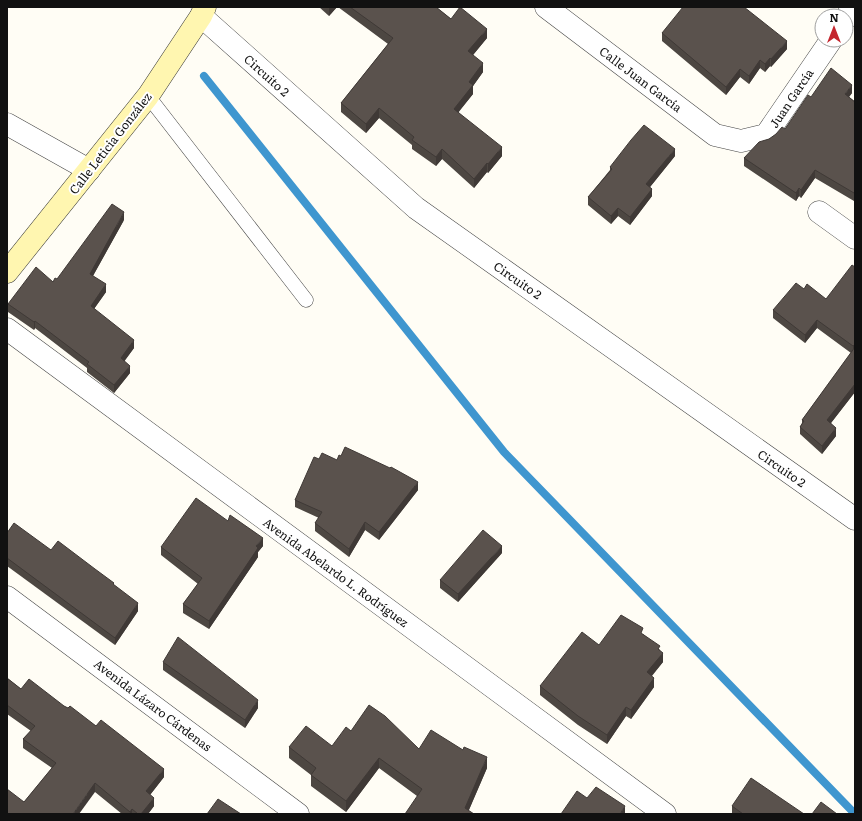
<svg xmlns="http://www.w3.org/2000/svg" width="862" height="821" viewBox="0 0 862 821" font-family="Literata,serif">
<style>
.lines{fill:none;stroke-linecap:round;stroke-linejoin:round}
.stream{stroke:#3f96cf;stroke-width:8}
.lane-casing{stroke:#444;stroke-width:15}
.street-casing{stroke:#444;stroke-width:23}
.secondary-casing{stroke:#333;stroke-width:23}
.lane{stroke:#fff;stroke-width:14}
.street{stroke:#fff;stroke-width:22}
.secondary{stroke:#fff6b0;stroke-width:22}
.wall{fill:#4d4742}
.shaded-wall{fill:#3f3936}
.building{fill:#5a524d;stroke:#3f3936}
.labels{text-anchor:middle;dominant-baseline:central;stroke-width:4;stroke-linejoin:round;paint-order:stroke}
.street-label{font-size:12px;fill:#111;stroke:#fff}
</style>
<rect width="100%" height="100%" fill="#fffdf5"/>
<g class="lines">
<polyline class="stream" points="204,76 504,452 855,814"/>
<defs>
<polyline id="lane" points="148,96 306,300"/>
<g id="street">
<polyline points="546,7 715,135 741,141 766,135 831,40"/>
<polyline points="201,16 416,208 855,519"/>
<polyline points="846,18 853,7"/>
<polyline points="7,124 89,170"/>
<polyline points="819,212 855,238"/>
<polyline points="7,329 665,814"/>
<polyline points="7,597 298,814"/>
</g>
<polyline id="secondary" points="7,272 148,96 201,16 205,7"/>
</defs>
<use href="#lane" class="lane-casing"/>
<use href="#street" class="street-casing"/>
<use href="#secondary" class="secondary-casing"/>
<use href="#lane" class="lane"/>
<use href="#street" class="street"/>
<use href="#secondary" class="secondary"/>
</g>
<g class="wall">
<polygon points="319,7 337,7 329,16"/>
<polygon points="338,7 436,7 451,19 487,38 473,55 483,72 473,86 473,94 458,112 502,156 488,173 487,172 474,188 442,159 436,166 412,149 412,145 379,118 366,133 341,112 341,103 388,44"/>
<polygon points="662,33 787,49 771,67 770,66 765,72 760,68 749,84 740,77 726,95 662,41"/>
<polygon points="852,93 849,97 855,102 855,198 854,201 815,178 801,198 799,196 796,201 744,166 744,158 769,139 785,129 811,97"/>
<polygon points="675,156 650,187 652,196 630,225 618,216 611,224 588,205 588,197 610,170 610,167"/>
<polygon points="124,220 93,276 106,292 94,309 134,348 124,361 130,373 114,393 87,372 87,368 35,328 34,330 8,312 8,304 53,282 57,279"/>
<polygon points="855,267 855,392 831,423 836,436 822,454 800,434 800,427 802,423 802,420 851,353 817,328 805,343 773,318 773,310 804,289 826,299"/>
<polygon points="319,459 337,460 418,490 379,540 365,530 349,557 315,531 315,523 319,518 295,507 295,500"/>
<polygon points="7,533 51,550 114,585 138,611 115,645 7,566"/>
<polygon points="263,546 258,552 258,557 209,629 183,613 183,604 198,584 161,555 161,547"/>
<polygon points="502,553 458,602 440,588 440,580"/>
<polygon points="643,634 660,650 663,662 652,676 654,687 631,719 626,716 607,744 578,725 540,695 540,686 599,645"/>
<polygon points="163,662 258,708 245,728 163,670"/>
<polygon points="7,678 21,689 68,708 96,726 164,777 150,795 154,806 148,814 122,814 95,792 24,802 52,768 23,748 23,739 31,731 7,714"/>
<polygon points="351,731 419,749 487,768 469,810 417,796 379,768 346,812 311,786 311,775 289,758 289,747 332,746"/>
<polygon points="732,806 804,814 732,814"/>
</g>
<g class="shaded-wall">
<polygon points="329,7 337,7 329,16"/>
<polygon points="487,29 487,38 468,61 468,51"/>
<polygon points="787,41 787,49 771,67 771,59"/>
<polygon points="770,58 770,66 765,72 765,64"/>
<polygon points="760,60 760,68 749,84 749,76"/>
<polygon points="483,63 483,72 473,86 473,94 454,118 454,109 469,82"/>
<polygon points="740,69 740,77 726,95 726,87"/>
<polygon points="852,85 852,93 845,102 845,94"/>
<polygon points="379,108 379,118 366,133 366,124"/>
<polygon points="502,147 502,156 488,173 488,164"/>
<polygon points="442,149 442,159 436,166 436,157"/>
<polygon points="675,149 675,156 646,192 646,184"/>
<polygon points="487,163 487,172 474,188 474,179"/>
<polygon points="815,170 815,178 801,198 801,190"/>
<polygon points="799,188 799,196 796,201 796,193"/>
<polygon points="652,189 652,196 630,225 630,217"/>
<polygon points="855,190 855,198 854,201 854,193"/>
<polygon points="618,208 618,216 611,224 611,216"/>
<polygon points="124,212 124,220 90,281 90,274"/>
<polygon points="106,284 106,292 91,313 91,306"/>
<polygon points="817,320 817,328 805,343 805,335"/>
<polygon points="35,321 35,328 34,330 34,322"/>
<polygon points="134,340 134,348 121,366 121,358"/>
<polygon points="855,344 855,351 853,354 853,346"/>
<polygon points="130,366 130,373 114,393 114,385"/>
<polygon points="855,384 855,392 827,428 827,420"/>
<polygon points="836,428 836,436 822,454 822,446"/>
<polygon points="418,482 418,490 379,540 379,532"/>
<polygon points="365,522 365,530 349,557 349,549"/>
<polygon points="263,538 263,546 258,552 258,557 209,629 209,621 256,546"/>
<polygon points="502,546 502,553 458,602 458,594"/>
<polygon points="138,603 138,611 115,645 115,638"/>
<polygon points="663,653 663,662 647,681 647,672"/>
<polygon points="654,678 654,687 631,719 631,710"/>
<polygon points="258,700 258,708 245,728 245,720"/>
<polygon points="626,707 626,716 607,744 607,735"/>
<polygon points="487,757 487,768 467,814 465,808"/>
<polygon points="379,758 379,768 346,812 346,801"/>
<polygon points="164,769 164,777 146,800 146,791"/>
<polygon points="95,783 95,792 79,814 73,814"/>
<polygon points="154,798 154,806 148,814 141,814"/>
<polygon points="625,806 625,814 620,814"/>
<polygon points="132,809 132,814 130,814 130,812"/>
</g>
<g class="building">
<polygon points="350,7 436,7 451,19 460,7 487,29 468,51 483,63 469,82 473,85 454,109 502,147 488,164 487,163 474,179 442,149 436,157 412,140 414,137 379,108 366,124 341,103 393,38"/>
<polygon points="683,7 744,7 787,41 771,59 770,58 765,64 760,60 749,76 740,69 726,87 662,33"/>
<polygon points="831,68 852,85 845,94 855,102 855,190 854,193 815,170 801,190 799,188 796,193 744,158 759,142 769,139 776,134 782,127 785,129 808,95 811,97"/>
<polygon points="644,125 675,149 646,184 652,189 630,217 618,208 611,216 588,197 612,169 610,167 631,140"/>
<polygon points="112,204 124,212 90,274 106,284 91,306 134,340 121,358 130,366 114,385 87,364 89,362 35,321 34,322 8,304 36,267 53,282 55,278 57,279"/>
<polygon points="852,265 855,267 855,344 853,346 817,320 805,335 773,310 796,283 804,289 807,284 826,299"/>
<polygon points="855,347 855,384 827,420 836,428 822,446 800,427 804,421 802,420"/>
<polygon points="345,447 390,468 391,467 418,482 379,532 365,522 349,549 315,523 322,512 295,500 314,457 319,459 322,453 337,460 339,455 341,456"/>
<polygon points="196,498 228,521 230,515 263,538 256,546 258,548 209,621 183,604 202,578 161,547"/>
<polygon points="14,523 51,550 58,541 95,569 114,583 113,584 138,603 115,638 7,558 7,533"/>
<polygon points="483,530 502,546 458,594 440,580"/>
<polygon points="621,615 643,628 641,633 660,646 658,649 663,653 647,672 654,678 631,710 626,707 607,735 578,716 540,686 582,632 599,645"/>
<polygon points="178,637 258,700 245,720 163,662"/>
<polygon points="7,678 21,689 29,679 64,706 68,708 70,706 96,726 101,720 164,769 146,791 154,798 141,814 138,814 132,809 130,812 95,783 73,814 7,814 7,789 24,802 56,763 23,739 35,726 7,705"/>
<polygon points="369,705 385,716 419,749 431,730 463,750 464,747 487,757 465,808 474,814 405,814 422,789 379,758 346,801 311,775 316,768 289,747 306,726 332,746 346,727 351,731"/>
<polygon points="751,778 804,814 743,814 732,806"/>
<polygon points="596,787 625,806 620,814 561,814 577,791 587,798"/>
<polygon points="218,799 241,814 207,814"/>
<polygon points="821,802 837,814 812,814"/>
</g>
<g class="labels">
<g class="street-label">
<text transform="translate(267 75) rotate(42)">Circuito 2</text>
<text transform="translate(641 79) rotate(37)">Calle Juan García</text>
<text transform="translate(791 98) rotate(-56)">Juan García</text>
<text transform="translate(110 143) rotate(-52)">Calle Leticia González</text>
<text transform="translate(518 280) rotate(35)">Circuito 2</text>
<text transform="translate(782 468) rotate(35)">Circuito 2</text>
<text transform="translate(336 572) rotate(36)">Avenida Abelardo L. Rodríguez</text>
<text transform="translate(153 705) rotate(37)">Avenida Lázaro Cárdenas</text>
</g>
</g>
<rect width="862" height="821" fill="none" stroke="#111111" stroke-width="16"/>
<g transform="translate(834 28)"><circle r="19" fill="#ffffff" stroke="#a0a0a0"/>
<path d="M0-3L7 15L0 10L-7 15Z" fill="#c4262e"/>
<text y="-6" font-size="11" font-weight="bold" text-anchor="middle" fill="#111111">N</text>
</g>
</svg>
